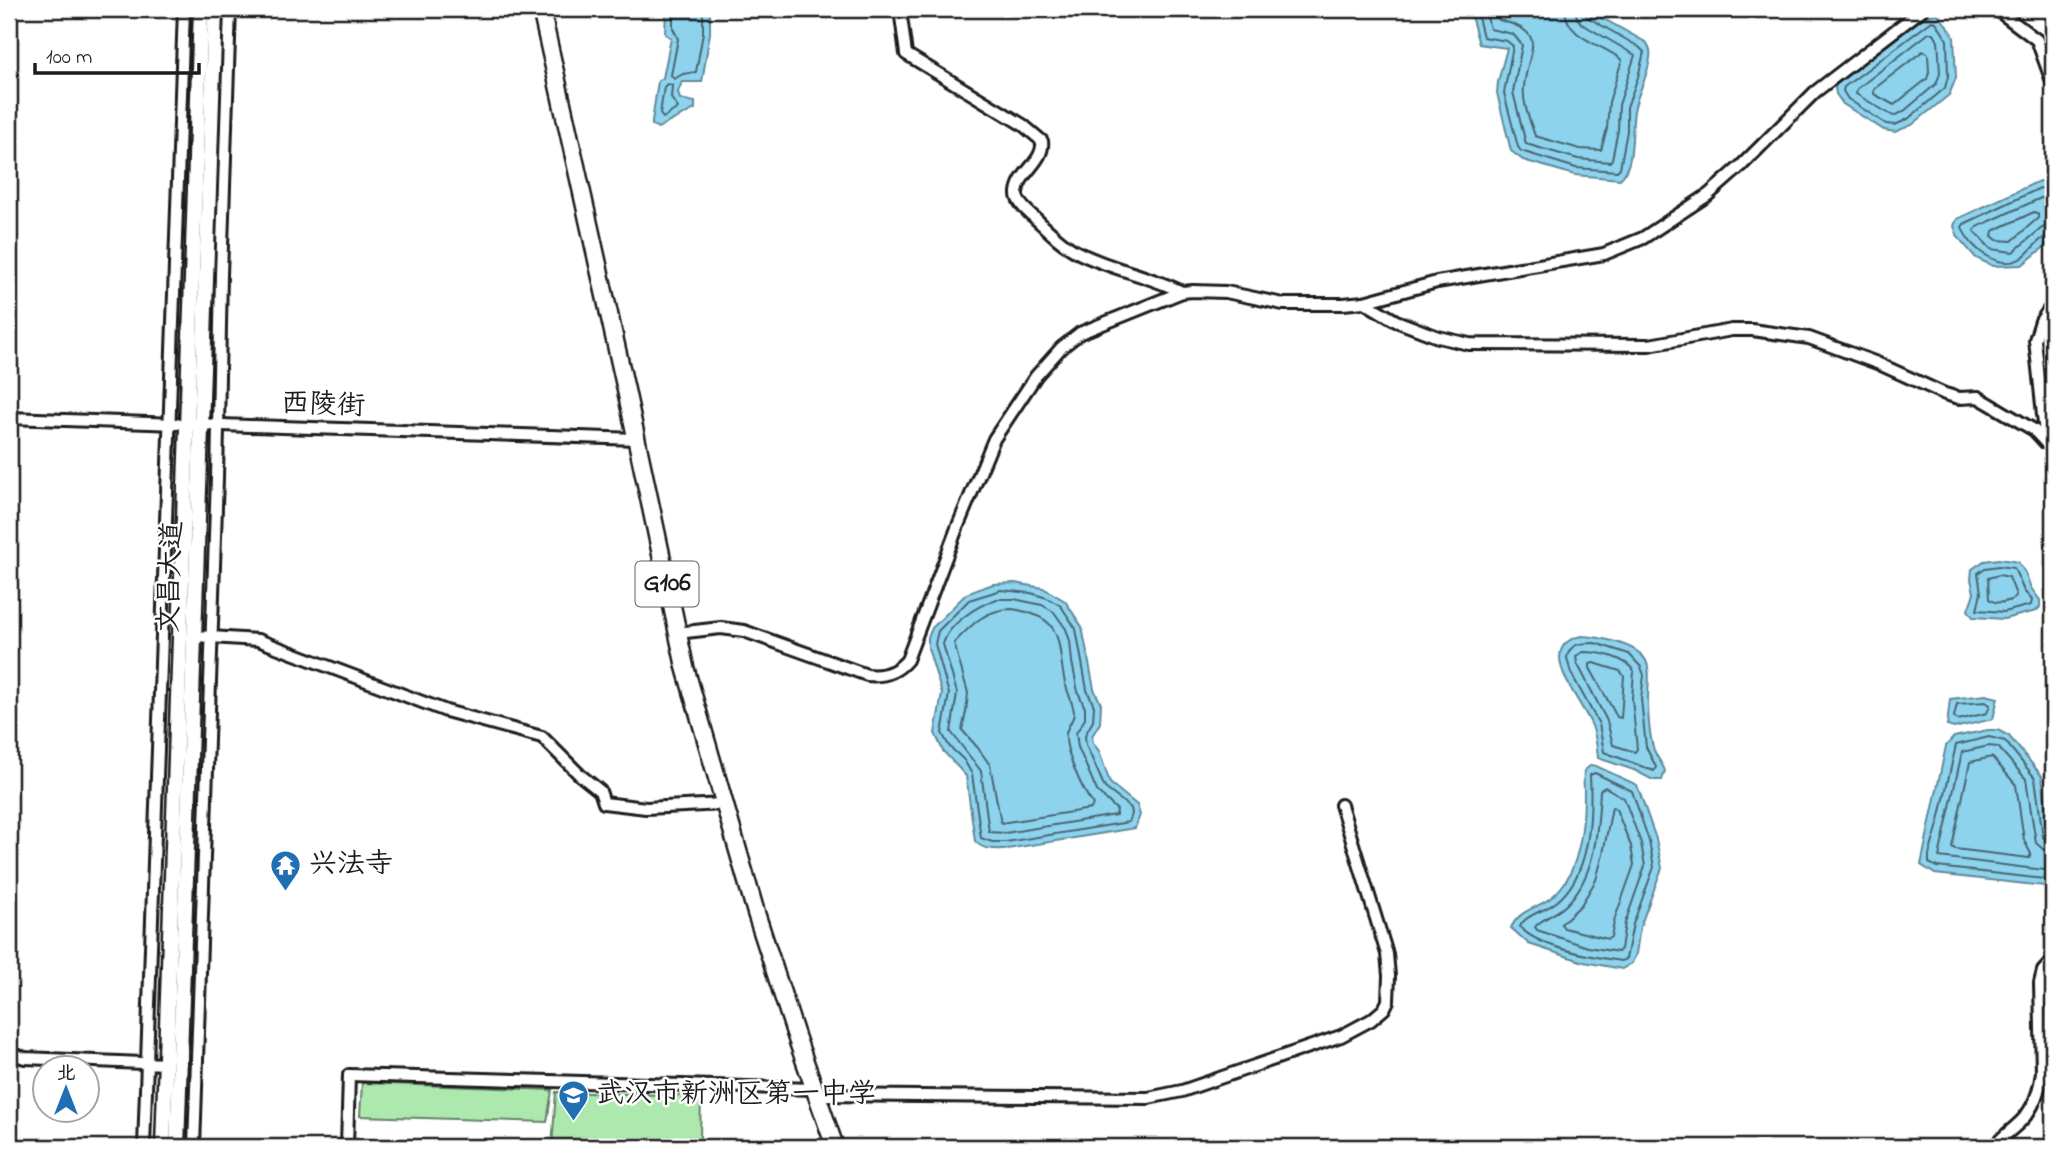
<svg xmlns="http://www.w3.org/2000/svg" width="2062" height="1156" viewBox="0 0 2062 1156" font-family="'Indie Flower','LXGW WenKai TC',sans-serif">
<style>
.green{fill:#ade9af;stroke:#648266;stroke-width:2}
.water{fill:#8dd3ee;stroke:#608a9a;stroke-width:2}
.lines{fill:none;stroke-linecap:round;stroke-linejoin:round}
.shore{stroke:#496570;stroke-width:2}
.minor-casing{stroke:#1c1c1c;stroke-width:16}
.major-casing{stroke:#1c1c1c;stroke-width:19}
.highway-casing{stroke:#1c1c1c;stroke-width:21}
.minor{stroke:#fff;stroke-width:10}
.major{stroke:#fff;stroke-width:14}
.highway{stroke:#fff;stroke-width:16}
.labels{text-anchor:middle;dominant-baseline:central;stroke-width:5;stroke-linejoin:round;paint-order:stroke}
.shield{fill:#fff;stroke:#606060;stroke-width:2}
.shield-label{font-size:26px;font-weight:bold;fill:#1c1c1c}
.street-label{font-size:28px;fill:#1c1c1c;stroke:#fff}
.poi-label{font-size:28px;fill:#1c1c1c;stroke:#fff;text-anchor:start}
</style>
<rect width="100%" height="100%" fill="#fff"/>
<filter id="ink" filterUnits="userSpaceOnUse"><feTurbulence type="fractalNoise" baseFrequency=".0143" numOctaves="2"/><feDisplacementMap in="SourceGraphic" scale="14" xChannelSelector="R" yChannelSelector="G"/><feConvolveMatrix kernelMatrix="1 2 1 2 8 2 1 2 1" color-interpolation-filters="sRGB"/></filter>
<g filter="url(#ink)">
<g class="green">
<polygon points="362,1083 363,1083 552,1090 547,1122 360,1116"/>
<polygon points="556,1092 701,1096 700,1138 705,1147 552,1147"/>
<polygon points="357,1141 541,1146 356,1147"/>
</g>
<g class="water">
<polygon points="666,9 710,9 710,33 702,82 682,82 678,92 680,99 695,102 695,109 658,128 652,125 652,121 658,81 663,78 671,38 665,34"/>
<path d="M1469 9H1586L1647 43C1650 49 1651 52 1650 58 1648 77 1637 93 1634 111 1631 129 1635 167 1620 179L1575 175 1523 160 1511 151 1497 93 1498 82 1507 48 1479 44Z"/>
<polygon points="1937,13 1951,31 1954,38 1956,78 1949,95 1912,125 1895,132 1884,130 1843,104 1836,94 1835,87 1838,83 1923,18"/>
<polygon points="2039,181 2053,185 2053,240 2022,265 1993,266 1976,258 1958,237 1954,226 1957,219"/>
<polygon points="1999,559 2018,562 2025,572 2031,588 2040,600 2040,607 2036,611 2004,619 1973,617 1968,610 1974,593 1971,579 1972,569 1984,561"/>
<path d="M1015 583 1043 588 1065 601 1082 627 1094 689 1101 704 1100 723 1092 736 1093 743 1099 751 1110 783 1137 805 1140 815 1135 828 1007 849C995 849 983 851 975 841L966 776 943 751 935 733 942 694 928 648V637L932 628 966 594 993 584Z"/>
<path d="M1581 636C1595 636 1606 639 1619 643 1654 655 1649 666 1648 698 1648 712 1649 733 1653 747 1655 756 1662 762 1665 771L1662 780H1653L1634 770 1598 758C1597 747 1596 736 1592 726 1583 702 1532 647 1581 636Z"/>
<polygon points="1986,695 1998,698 1993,719 1954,728 1947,726 1950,699"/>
<polygon points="1988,730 1998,730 2009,736 2042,776 2053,857 2053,887 1935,874 1921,865 1946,746 1954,737"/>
<path d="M1591 765 1596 766 1637 785 1656 839 1662 868 1640 927 1636 954 1632 963 1622 969 1584 962 1529 944 1511 928C1519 909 1538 909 1553 896 1580 873 1584 826 1584 793 1584 785 1583 778 1584 771Z"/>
</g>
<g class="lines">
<g class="shore">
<polyline points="673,9 673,28 678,39 671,75 674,79 683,74 696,72 703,33 703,9"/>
<polyline points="1476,9 1483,37 1507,41 1513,46 1504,93 1518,147 1521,151 1576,168 1617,171 1620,168 1627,131 1627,107 1638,77 1644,52 1639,47 1587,17 1584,9"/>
<polyline points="1485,9 1490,29 1513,34 1522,45 1513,92 1526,144 1578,159 1610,162 1612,159 1618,130 1619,105 1635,55 1582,24 1577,18 1575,9"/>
<path d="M1496 9 1499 20C1551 33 1527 50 1524 87 1522 102 1530 121 1535 136L1580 149 1601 150 1607 129 1609 102 1622 60C1603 44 1566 39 1565 9"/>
<polygon points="1932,21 1936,22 1947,40 1948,76 1945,88 1908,119 1895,125 1886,124 1848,99 1843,91 1844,87"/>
<polygon points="1929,33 1934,33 1938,41 1939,54 1940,74 1936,84 1903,112 1893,116 1856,94 1857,89"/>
<polygon points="1923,51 1928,54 1929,72 1927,79 1894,105 1874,94 1874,89"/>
<polygon points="667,84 672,85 671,98 678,108 663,118 660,114 664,87"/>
<path d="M2053 191 2040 188 1964 224 1962 227C1969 248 2001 273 2023 257 2033 249 2040 236 2053 234"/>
<polyline points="2053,200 2041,198 1977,227 1974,231 1991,249 2013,252 2042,228 2053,225"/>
<polygon points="2034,212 2038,214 2038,218 2012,241 1997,240 1992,236 1993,231"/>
<polygon points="1999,566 2014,568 2024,591 2032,600 2031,605 2004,612 1977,610 1981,593 1978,573 1985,568"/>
<path d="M1999 575 2009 577 2016 595 2015 598C2007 602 1996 605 1989 599L1988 578Z"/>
<polygon points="1001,590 1031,593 1047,598 1061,606 1076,629 1087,690 1094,706 1093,721 1085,735 1086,745 1105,788 1131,808 1132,814 1129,822 1006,842 992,842 981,838 972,774 964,760 949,746 942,733 949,694 935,644 938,631 969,600"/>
<path d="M997 599H1014L1042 605 1054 612 1066 629 1070 641 1072 662 1078 692 1085 708V719L1076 733 1078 747 1097 791 1117 810 1116 815 1005 833 989 832 981 771 951 732 957 693 943 644C948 624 978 605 997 599Z"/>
<path d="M1012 609C1066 617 1056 641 1065 683 1067 690 1075 709 1074 714 1073 721 1067 726 1066 734 1064 750 1083 792 1093 804L1091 809 1001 823 990 765 978 748 962 730 966 712 968 693 954 643C972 624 986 609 1012 609Z"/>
<path d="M1595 643 1629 654 1641 667 1644 675 1641 699 1646 747 1656 767 1654 771 1604 752 1599 724 1571 673 1567 658C1569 643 1582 643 1595 643Z"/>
<path d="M1583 652C1600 652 1624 657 1634 671L1632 699 1637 749 1635 752 1613 745 1607 721 1577 663 1576 656Z"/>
<polygon points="1594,663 1620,671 1624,676 1621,718 1617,717 1590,668 1590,664"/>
<polygon points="1986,702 1990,705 1987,713 1958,720 1954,717 1957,704"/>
<polygon points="1992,757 2016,785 2024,840 2031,854 2029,858 1955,849 1952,847 1970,762"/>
<path d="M1595 773 1632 791 1649 841 1654 867 1633 924 1626 959 1621 961C1593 957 1539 948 1520 927 1524 915 1545 911 1555 903 1591 876 1592 816 1590 775Z"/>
<path d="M1605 787 1624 798 1641 843 1645 866 1625 923 1621 949 1618 952 1588 947 1537 930 1535 927C1542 918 1557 914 1566 905 1596 876 1598 829 1600 790Z"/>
<polygon points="1612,807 1616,809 1631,846 1634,865 1615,918 1611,937 1608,939 1564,928 1561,924 1581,905 1596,880 1603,854"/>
<polyline points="2053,843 2047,842 2043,837 2035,778 2005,741 1989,737 1956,745 1939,821 1929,855 1929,863 1937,867 2053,880"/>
<polyline points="2053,852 2044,850 2036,843 2026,779 1998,747 1989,746 1962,752 1939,857 2053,871"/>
</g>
<defs>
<g id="minor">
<path d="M900 9 906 54 1023 125 1042 141C1045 161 1018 173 1017 193 1016 202 1028 212 1035 218 1048 230 1061 244 1077 252 1110 269 1148 275 1182 292"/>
<polyline points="1996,9 2037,40 2053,84"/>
<polyline points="1364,302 1396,321 1438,337 1469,344 1649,345 1732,330 1752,330 1809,338 1877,363 1945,394 1959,398 1978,397 2034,430 2046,443 2053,446"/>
<polyline points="9,418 177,424"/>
<polyline points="193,424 637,439"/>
<polyline points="2046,443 2035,340 2041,321 2053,304"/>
<path d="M677 633 721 628 744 631 867 675C884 677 897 672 907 660L957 528 994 439 1036 376 1061 348 1080 333 1182 292 1193 291 1226 292 1283 304H1343L1364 302 1437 282 1604 254 1643 238 1708 195 1741 166 1815 92 1923 9"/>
<polyline points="195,636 258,640 446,711 542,737 580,775 600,791 604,803 646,808 723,804"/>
<polyline points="9,1053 25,1058 166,1064"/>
<polyline points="816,1095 1148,1098 1182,1091 1341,1036 1371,1020 1384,1009 1388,1001 1389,976 1387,954 1341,805"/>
<polyline points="144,1147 184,9"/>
<polyline points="194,1147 217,478 221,275 230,9"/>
<polyline points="347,1147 349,1075 814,1089"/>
<path d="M1994 1147C2002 1136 2014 1129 2023 1119 2034 1107 2040 1088 2042 1072L2040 983 2043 971 2053 960"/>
</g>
<g id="major">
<polyline points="163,1147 201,9"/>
<polyline points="177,1147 215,9"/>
</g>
<polyline id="highway" points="541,9 626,390 685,667 756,913 797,1039 835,1147"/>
</defs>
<use href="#minor" class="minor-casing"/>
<use href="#major" class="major-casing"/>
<use href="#highway" class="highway-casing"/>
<use href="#minor" class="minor"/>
<use href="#major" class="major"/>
<use href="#highway" class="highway"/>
</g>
</g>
<defs>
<symbol id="temple-pin" viewBox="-11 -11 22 30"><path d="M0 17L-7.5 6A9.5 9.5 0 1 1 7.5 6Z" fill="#1f6fb2" stroke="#fff"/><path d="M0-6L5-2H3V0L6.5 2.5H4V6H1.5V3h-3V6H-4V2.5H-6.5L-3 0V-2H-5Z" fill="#fff"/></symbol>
<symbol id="school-pin" viewBox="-11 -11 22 30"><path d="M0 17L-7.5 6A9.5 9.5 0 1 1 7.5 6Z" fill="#1f6fb2" stroke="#fff"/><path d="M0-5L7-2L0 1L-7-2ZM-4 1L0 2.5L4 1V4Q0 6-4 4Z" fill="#fff"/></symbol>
</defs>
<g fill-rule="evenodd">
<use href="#temple-pin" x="268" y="848" width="35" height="47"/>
<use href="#school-pin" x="556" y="1078" width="35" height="47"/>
</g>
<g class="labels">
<rect class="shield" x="635.5" y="561.5" width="63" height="45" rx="5"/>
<g class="shield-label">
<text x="667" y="584">G106</text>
</g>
<g class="street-label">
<text transform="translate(323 406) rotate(2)">西陵街</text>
<text transform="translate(172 577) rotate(-88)">文昌大道</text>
</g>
<g class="poi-label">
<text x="309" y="865">兴法寺</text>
<text x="596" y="1095">武汉市新洲区第一中学</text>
</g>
</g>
<rect width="2062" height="1156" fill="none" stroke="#fff" stroke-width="35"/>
<rect x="18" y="18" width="2027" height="1121" fill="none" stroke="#1c1c1c" stroke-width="2.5" filter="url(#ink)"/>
<g transform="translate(66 1089)"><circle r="33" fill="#ffffff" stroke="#a4a4a4" stroke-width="2"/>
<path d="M0-5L12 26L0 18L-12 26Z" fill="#1f6fb2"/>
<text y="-10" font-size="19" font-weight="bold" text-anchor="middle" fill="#1c1c1c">北</text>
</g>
<path d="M35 63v10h164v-10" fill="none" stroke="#1c1c1c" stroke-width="3.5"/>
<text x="46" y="63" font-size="21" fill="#1c1c1c" stroke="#ffffff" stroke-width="5" paint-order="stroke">100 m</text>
</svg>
